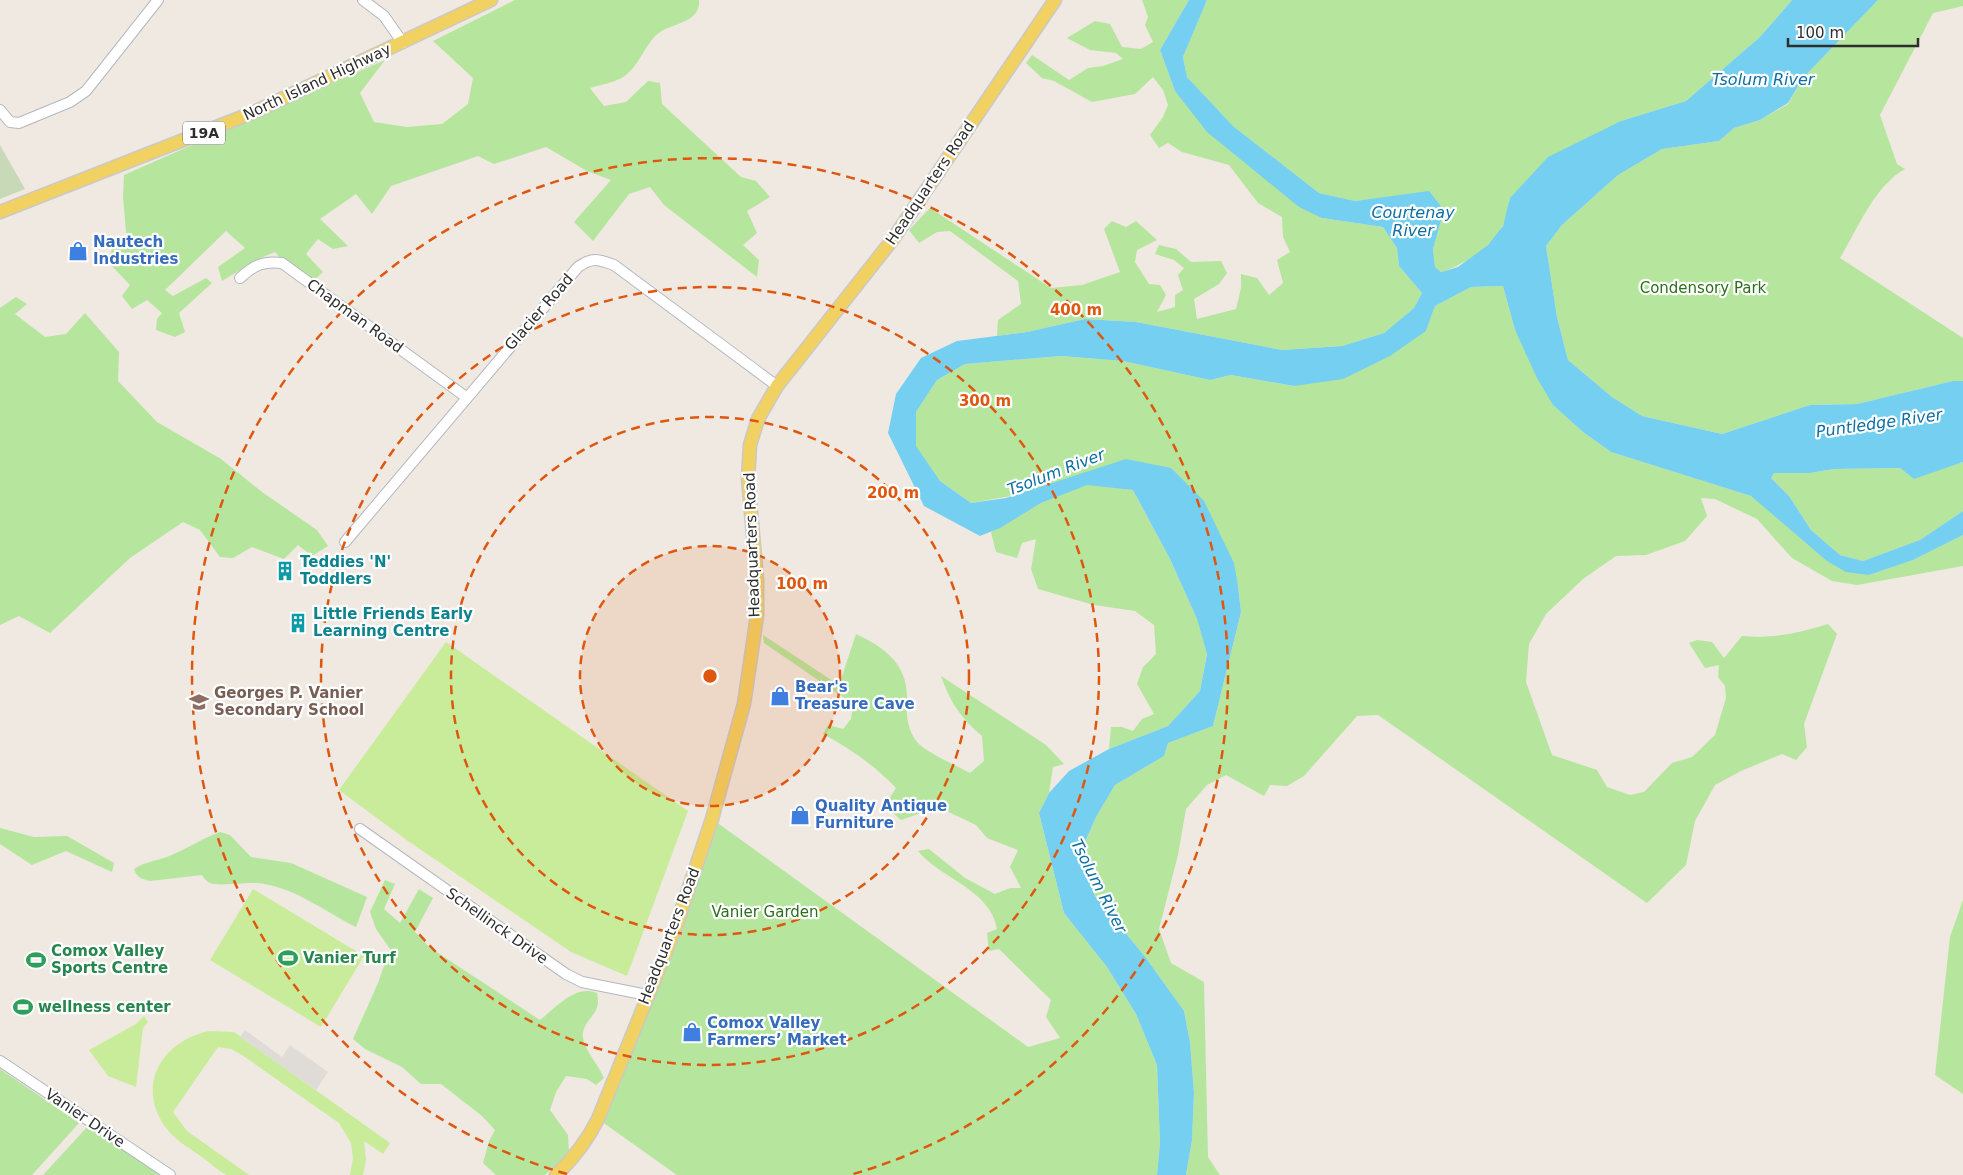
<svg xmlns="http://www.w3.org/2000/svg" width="1963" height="1175" viewBox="0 0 1963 1175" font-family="'DejaVu Sans',sans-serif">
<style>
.green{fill:#b6e59e}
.cemetery{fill:#c8d9b8}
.pitch{fill:#c9ec9a}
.plaza{fill:#dfdcd8}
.water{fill:#75cff0}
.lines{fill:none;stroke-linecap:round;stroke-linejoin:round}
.minor-casing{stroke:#b4b7c1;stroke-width:12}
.major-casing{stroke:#c9c9c9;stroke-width:15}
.minor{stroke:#fff;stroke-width:10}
.major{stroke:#f2d163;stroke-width:12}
.ring{fill:none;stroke:#df570e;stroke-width:2.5;stroke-dasharray:9 6}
.labels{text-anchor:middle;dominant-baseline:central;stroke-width:4.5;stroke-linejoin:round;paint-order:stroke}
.shield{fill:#fff;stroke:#6d6d6d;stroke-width:1}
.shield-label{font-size:14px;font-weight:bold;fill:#2e2e2e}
.street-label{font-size:15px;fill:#2e2e2e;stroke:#fff}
.shop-label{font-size:15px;font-weight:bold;fill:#366cbe;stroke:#fff;text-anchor:start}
.park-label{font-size:15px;fill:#2c6e1b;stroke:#fff}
.culture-label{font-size:15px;font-weight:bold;fill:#0d838f;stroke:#fff;text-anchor:start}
.education-label{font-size:15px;font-weight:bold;fill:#785e54;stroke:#fff;text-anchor:start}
.leisure-label{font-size:15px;font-weight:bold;fill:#27864d;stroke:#fff;text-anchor:start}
.water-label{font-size:16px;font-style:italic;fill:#0d6fa3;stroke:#fff}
.centre{fill:#df570e;stroke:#fff;stroke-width:2.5}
.ring-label{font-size:15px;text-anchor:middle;font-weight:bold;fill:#df570e;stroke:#fff;stroke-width:4.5;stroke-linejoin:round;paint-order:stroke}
</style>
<rect width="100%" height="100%" fill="#efe9e1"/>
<g class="green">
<path d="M515 0H699C701 22 674 23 660 32 646 42 640 64 626 75 616 83 602 84 590 88L604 106 626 102 648 81 660 83 662 104 741 177 756 181 770 197 747 211 757 233 743 245 759 260 757 277 664 205 650 187 629 194 593 241 574 222 611 180 587 171 546 147 494 164 478 156 391 186 372 214 356 194 320 219 348 246 333 249 318 239 306 254 323 272 313 281 286 265 275 252 258 259 222 281 218 267 245 248 226 231 165 290 173 296 206 278 212 283 179 313 185 332 175 337 156 330 157 319 162 313 147 300 132 309 122 296 130 285 108 262 112 248 127 243 123 197 124 175 385 60 360 93 374 122 407 127 442 124 468 104 473 78 433 41Z"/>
<polygon points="1142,0 1189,0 1160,50 1175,91 1322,218 1383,227 1397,248 1399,266 1422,293 1414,308 1384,333 1342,346 1282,350 1136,322 1085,319 1027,332 997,336 998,320 1021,304 1018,281 950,231 937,232 919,243 909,230 930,208 1051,288 1082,285 1120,272 1104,229 1112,221 1126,227 1136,221 1157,240 1137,250 1135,262 1149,284 1160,285 1166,295 1157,312 1175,307 1175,295 1183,290 1178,275 1184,268 1174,260 1155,254 1159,245 1176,249 1191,262 1221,261 1227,273 1219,284 1194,299 1197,319 1236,309 1241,288 1241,274 1257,278 1269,295 1283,283 1277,260 1290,252 1283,237 1282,217 1258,203 1229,165 1182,152 1168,143 1159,148 1150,135 1163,117 1168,105 1163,90 1153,77 1135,94 1092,102 1054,81 1042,78 1026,63 1032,55 1069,80 1088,68 1103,66 1123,59 1116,53 1090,50 1067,38 1095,21 1110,24 1122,47 1141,49 1153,42 1145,25 1148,17"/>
<path d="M1207 0H1792L1760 37 1686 101 1621 121 1510 198C1508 207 1507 217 1503 225 1494 246 1462 266 1441 272L1435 267 1433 249 1444 210 1429 192 1355 201 1319 193 1233 126 1187 77 1183 57Z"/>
<path d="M1878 0H1963V6L1933 13 1880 115 1897 164 1905 169C1875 185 1857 230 1840 258L1963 338V381H1953L1857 404 1810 405 1722 434 1642 416 1612 397 1568 360 1557 317 1546 246 1562 225 1618 175 1662 149 1719 141 1734 128 1760 120 1788 104 1803 78Z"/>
<path d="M1503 286 1515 330 1553 405 1583 432 1611 452 1751 496 1869 575 1913 560 1963 535V566L1857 585 1832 581 1792 558 1757 519 1715 499 1701 498 1707 516 1685 541 1646 555 1616 556 1583 579 1546 614 1529 644 1526 682 1552 755 1597 770 1607 787 1630 795 1644 792 1672 763 1692 757 1715 735 1726 698 1725 686 1718 677 1719 665 1705 668 1689 643 1697 640 1712 642 1724 658 1742 636C1772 639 1799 633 1828 624L1837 634 1804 724 1807 747 1796 760 1782 754 1741 771 1715 785 1695 821 1686 865 1647 903 1378 715 1357 716 1304 776 1287 786 1270 785 1264 796 1226 775 1207 785 1186 809 1178 855 1159 929 1171 963 1204 982 1208 1157 1220 1175H1186L1192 1140 1194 1093 1190 1042 1184 1011 1146 958 1095 896 1079 857 1096 817 1115 785 1164 756 1168 743 1213 726 1241 612 1238 586 1171 468 971 503 940 481 916 447V412L937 380 965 364 1061 356 1123 361 1210 380 1231 375 1294 386 1426 331 1435 306 1471 287Z"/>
<polygon points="16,297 27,304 15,314 45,337 66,334 85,313 119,352 118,381 157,422 221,459 262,492 317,530 328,546 312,556 298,545 284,559 252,547 233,558 220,557 200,530 183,522 130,558 50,633 19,616 0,625 0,308"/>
<polygon points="1963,462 1963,511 1920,540 1863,561 1840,555 1811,530 1789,496 1771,478 1774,473 1810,473 1834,469 1900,468 1914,478"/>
<polygon points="1087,484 1133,490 1170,559 1197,619 1207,653 1200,691 1168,726 1109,749 1111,727 1122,727 1133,731 1142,719 1154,714 1137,684 1143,667 1156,654 1154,625 1135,611 1094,605 1038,589 1031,569 1036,539 1022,543 1017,558 996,552 991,532 1041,503"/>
<path d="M856 634C884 647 908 664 907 699 906 714 907 729 917 742 924 751 959 767 970 773L984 761 982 736C961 718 950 702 941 676L1046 745 1064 764 1053 767 1049 793 1039 813 1064 913 1107 967 1136 1014 1157 1065 1160 1143 1157 1175H677L598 1119 712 819 1028 1047 1060 1038 1046 1017 1051 1000 999 949 989 951 987 933 997 929C990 889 941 879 918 851L929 849 965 878 995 894 1010 888H1021L1010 867 1018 850 987 838 976 825 938 807 901 820 887 808V802L896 788C875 766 850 748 823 734L828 725 843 729 851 719 853 704 764 643 763 635 839 685Z"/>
<polygon points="0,828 34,837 67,836 114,863 112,872 66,851 32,865 0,844"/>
<path d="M220 832 230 835 251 857 291 863 367 897 356 927C327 913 297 889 264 884 252 881 218 887 210 883 207 882 204 878 202 875L150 881C142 879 137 878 134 869 148 860 160 861 174 854 190 847 203 838 220 832Z"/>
<path d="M385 880 395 884 384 909 400 923 419 889 433 898 415 932 429 947 540 1020C556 1008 575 984 597 993 602 1014 587 1016 583 1032 580 1045 599 1065 604 1078L596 1085 587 1079 566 1076 556 1092 550 1110 568 1135 569 1152 545 1175H496L483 1163 489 1141 495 1130 482 1116 441 1084H421L402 1067 365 1049 353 1039 378 983 390 949 376 929 370 912Z"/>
<polygon points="1963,900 1963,1094 1935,1075 1950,937"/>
<polygon points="0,1069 79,1123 32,1175 0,1175"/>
<polygon points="89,1125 160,1175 43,1175"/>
</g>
<polygon class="cemetery" points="0,145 25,189 0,199"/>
<g class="pitch">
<polygon points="446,642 688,811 627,976 571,952 408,841 339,790"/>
<polygon points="253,889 364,956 321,1027 210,960"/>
<polygon points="144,1016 148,1022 143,1028 136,1087 108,1076 89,1050 136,1024"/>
<path d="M209 1031 234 1032 390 1143 383 1154 364 1141 366 1160 363 1175H350L353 1158 351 1143 339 1123 242 1055 231 1049 218 1047 173 1112 187 1131 249 1175C243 1175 233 1175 227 1175 218 1171 209 1162 202 1157 189 1148 175 1140 166 1128 135 1085 162 1041 209 1031Z"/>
</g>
<polygon class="plaza" points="245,1030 282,1057 290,1045 328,1072 316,1090 240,1037"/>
<polygon class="water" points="1189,0 1207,0 1183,57 1187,77 1233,126 1319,193 1355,201 1429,191 1444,210 1433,249 1435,267 1441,272 1458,267 1488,245 1503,226 1510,198 1548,157 1621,121 1686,101 1760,37 1792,0 1878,0 1803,78 1788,103 1760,120 1734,128 1719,141 1662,149 1618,175 1562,225 1546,246 1557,317 1568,360 1612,397 1642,416 1722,434 1810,405 1857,404 1953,381 1963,381 1963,462 1914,479 1900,468 1834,469 1810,473 1774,473 1771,478 1789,496 1811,530 1840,555 1863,561 1920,540 1963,511 1963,535 1913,560 1869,575 1846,572 1827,561 1751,496 1611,452 1583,432 1553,405 1537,378 1515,330 1503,286 1471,287 1435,306 1426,331 1390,356 1343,379 1294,386 1231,375 1210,380 1123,361 1061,356 965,364 937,380 916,412 916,446 940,481 971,503 1006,498 1126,459 1171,468 1204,501 1234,563 1238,586 1241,612 1213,726 1168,743 1164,756 1115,785 1096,817 1079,856 1095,896 1146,958 1184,1011 1190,1042 1194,1093 1192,1140 1186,1175 1157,1175 1160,1143 1157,1065 1136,1014 1107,967 1064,913 1039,813 1049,793 1069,771 1109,749 1168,726 1200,691 1207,654 1197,619 1170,559 1133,490 1087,485 1041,503 1000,528 980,536 924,506 888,433 896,394 921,358 957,341 1027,332 1085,319 1136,322 1282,350 1342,346 1384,333 1414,308 1422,293 1399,266 1397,248 1383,227 1322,218 1299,207 1207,132 1175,91 1160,50"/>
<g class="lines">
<defs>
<g id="minor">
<polyline points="363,0 384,16 403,43"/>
<polyline points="0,110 10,122 19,123 70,102 86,91 158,0"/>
<path d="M240 278C254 265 263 261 282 263L466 397"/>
<path d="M345 542 578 267C592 257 598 259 614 265L777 386"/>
<polyline points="360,829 566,974 582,982 647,995"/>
<polyline points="0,1061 170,1175"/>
</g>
<g id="major">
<polyline points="0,212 252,113 491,0"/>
<path d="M556 1175C574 1158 587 1141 598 1119L674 932 712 819 744 704 757 616V580L748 478 750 445 758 419 777 386 893 239 1055 0"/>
</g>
</defs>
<use href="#minor" class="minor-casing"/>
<use href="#major" class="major-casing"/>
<use href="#minor" class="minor"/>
<use href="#major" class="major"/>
</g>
<circle cx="710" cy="676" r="130" fill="#df570e" fill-opacity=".12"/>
<g class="ring">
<circle cx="710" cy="676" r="130"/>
<circle cx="710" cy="676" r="259"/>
<circle cx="710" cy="676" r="389"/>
<path d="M567 1174A518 518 0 1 1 853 1174"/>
</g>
<defs>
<symbol id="shop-bare" viewBox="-9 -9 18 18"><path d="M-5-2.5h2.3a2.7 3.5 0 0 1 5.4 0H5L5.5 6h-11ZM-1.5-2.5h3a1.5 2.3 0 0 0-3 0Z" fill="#3f7fe0" stroke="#fff" stroke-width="2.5" paint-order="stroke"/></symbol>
<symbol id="building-bare" viewBox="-9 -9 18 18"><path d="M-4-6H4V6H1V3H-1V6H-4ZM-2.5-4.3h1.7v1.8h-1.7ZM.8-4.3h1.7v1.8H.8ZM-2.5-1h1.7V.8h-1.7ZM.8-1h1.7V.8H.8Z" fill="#0f9aa8" stroke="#fff" stroke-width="2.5" paint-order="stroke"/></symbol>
<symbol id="school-bare" viewBox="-9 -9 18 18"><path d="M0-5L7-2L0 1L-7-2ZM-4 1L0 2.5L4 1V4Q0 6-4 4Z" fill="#8d6e63" stroke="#fff" stroke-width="2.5" paint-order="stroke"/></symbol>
<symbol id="stadium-bare" viewBox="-9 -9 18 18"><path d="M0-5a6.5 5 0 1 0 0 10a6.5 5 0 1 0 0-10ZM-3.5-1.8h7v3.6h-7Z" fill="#2e9e5b" stroke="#fff" stroke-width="2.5" paint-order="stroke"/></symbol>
</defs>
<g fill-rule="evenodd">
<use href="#shop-bare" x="64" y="237" width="28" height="28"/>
<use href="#building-bare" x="271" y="557" width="28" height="28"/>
<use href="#building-bare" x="284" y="609" width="28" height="28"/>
<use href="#shop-bare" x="766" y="682" width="28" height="28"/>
<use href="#school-bare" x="185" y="688" width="28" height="28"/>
<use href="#shop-bare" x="786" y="801" width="28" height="28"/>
<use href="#stadium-bare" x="274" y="944" width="28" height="28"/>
<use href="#stadium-bare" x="22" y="946" width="28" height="28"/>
<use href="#stadium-bare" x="9" y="993" width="28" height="28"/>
<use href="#shop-bare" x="678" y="1018" width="28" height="28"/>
</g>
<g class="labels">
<rect class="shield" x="183" y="121.5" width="42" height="23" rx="4"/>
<g class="shield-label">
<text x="204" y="133">19A</text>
</g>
<g class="street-label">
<text transform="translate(317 82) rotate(-25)">North Island Highway</text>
<text transform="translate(930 183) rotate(-56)">Headquarters Road</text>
<text transform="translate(539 312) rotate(-49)">Glacier Road</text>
<text transform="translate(355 316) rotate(36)">Chapman Road</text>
<text transform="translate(752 545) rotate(-92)">Headquarters Road</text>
<text transform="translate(497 926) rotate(35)">Schellinck Drive</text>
<text transform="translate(669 936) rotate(-69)">Headquarters Road</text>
<text transform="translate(85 1118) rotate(34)">Vanier Drive</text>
</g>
<g class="shop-label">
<text x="93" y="242">Nautech<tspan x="93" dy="17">Industries</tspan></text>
<text x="795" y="687">Bear's<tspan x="795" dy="17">Treasure Cave</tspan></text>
<text x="815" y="806">Quality Antique<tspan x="815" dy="17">Furniture</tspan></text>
<text x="707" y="1023">Comox Valley<tspan x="707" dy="17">Farmers’ Market</tspan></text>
</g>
<g class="park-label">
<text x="1703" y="288">Condensory Park</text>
<text x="765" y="912">Vanier Garden</text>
</g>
<g class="culture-label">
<text x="300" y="562">Teddies 'N'<tspan x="300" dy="17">Toddlers</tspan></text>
<text x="313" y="614">Little Friends Early<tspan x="313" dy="17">Learning Centre</tspan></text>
</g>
<g class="education-label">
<text x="214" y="693">Georges P. Vanier<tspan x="214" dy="17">Secondary School</tspan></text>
</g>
<g class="leisure-label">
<text x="51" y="951">Comox Valley<tspan x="51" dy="17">Sports Centre</tspan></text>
<text x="303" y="958">Vanier Turf</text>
<text x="38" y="1007">wellness center</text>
</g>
<g class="water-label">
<text x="1763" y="79">Tsolum River</text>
<text x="1413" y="212">Courtenay<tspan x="1413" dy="18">River</tspan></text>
<text transform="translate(1879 423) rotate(-8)">Puntledge River</text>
<text transform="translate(1056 472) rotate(-21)">Tsolum River</text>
<text transform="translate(1099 886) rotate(63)">Tsolum River</text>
</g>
</g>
<circle cx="710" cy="676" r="8" class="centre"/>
<g class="ring-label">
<text x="1076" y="315">400 m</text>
<text x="985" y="406">300 m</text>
<text x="893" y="498">200 m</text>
<text x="802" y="589">100 m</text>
</g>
<path d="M1788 38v8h130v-8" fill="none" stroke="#2e2e2e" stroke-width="2.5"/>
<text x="1796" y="38" font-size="15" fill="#2e2e2e" stroke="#ffffff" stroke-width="4" paint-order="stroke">100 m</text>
</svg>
